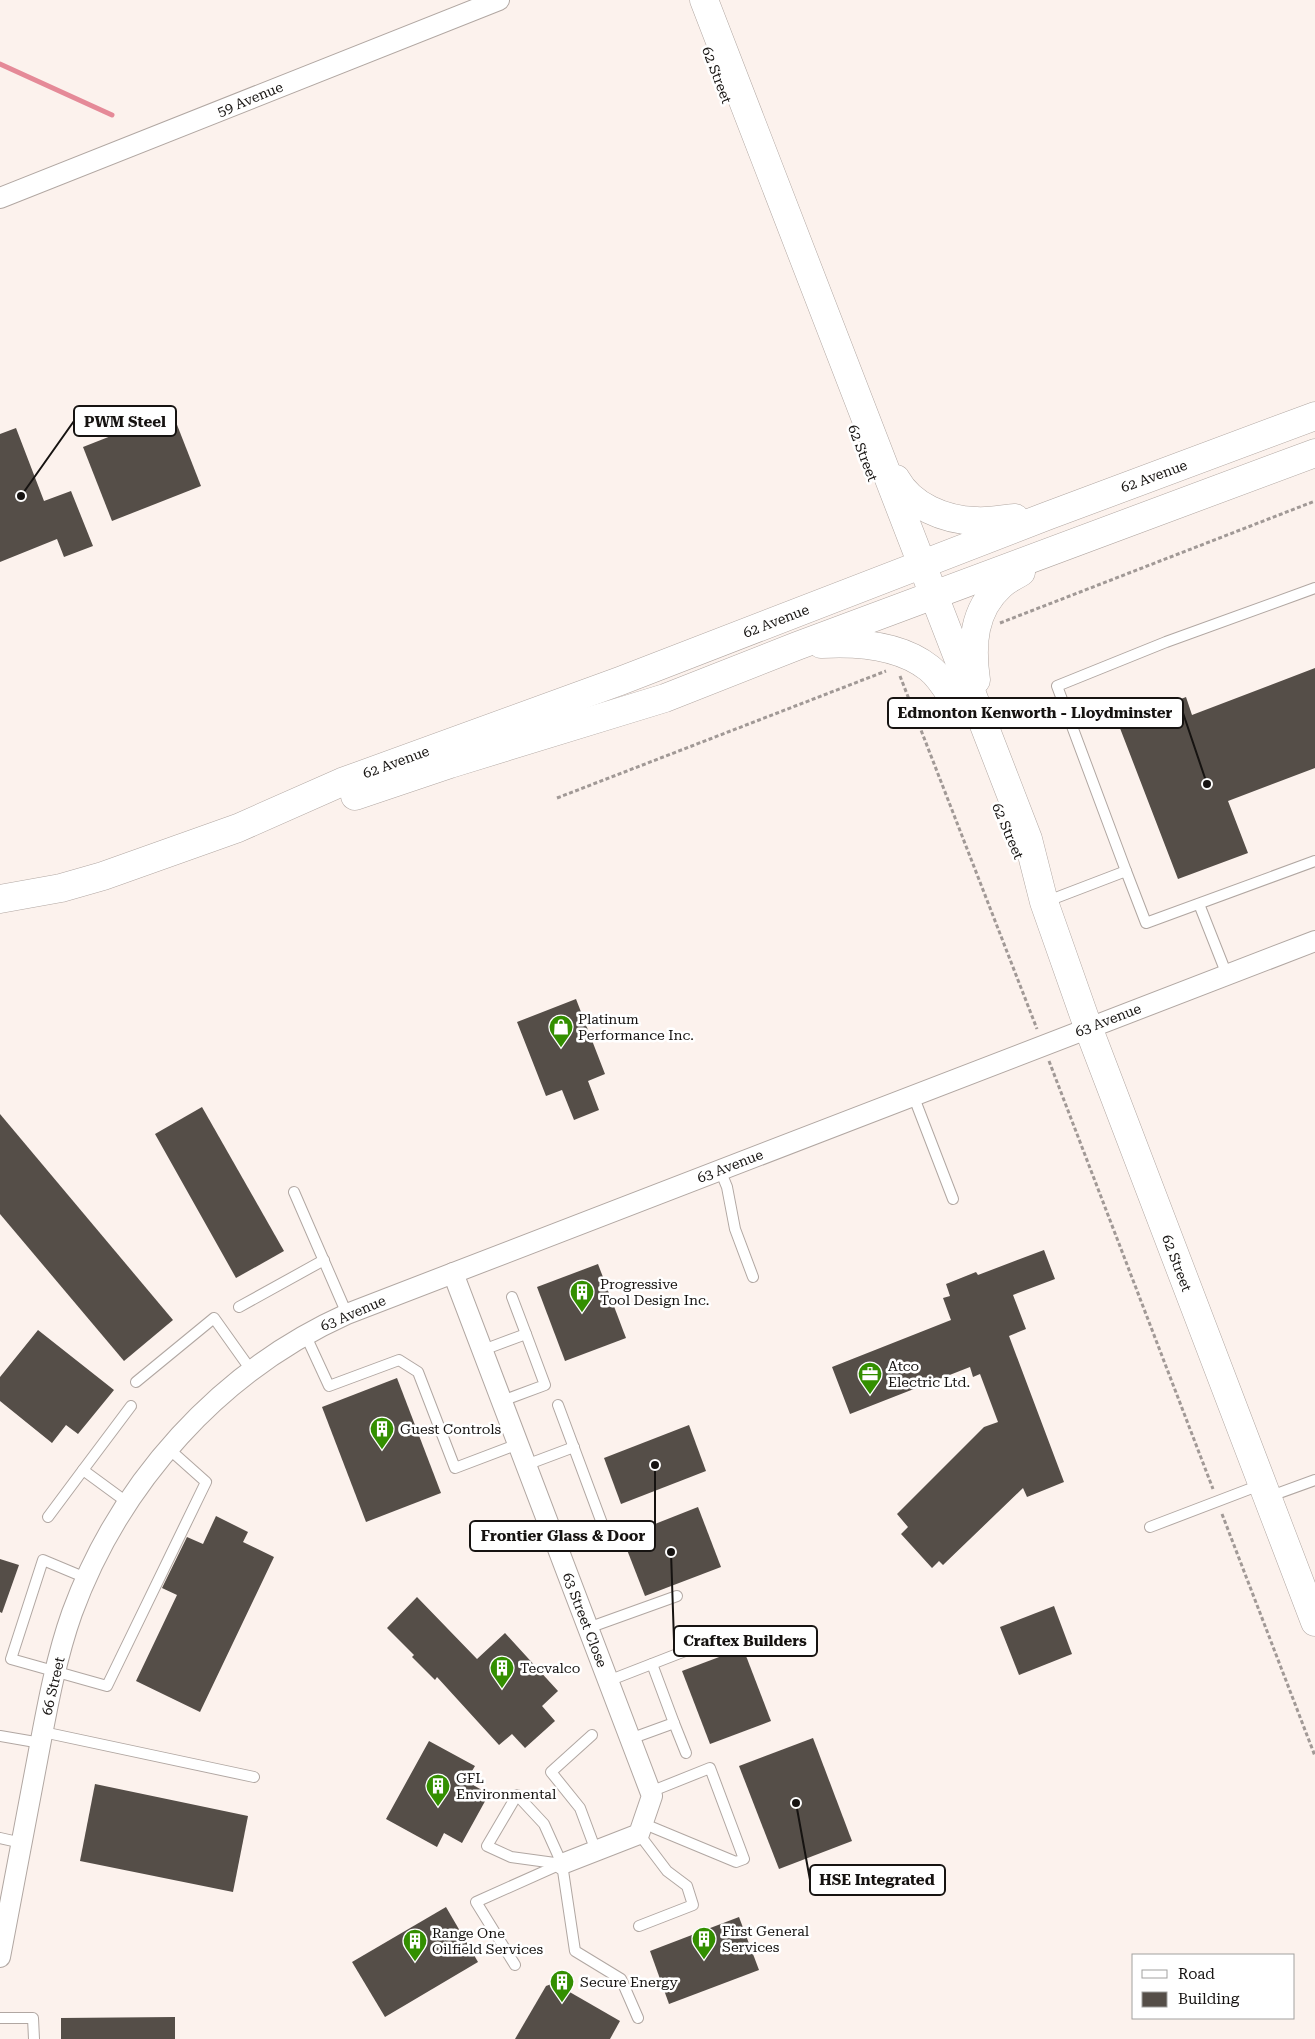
<svg xmlns="http://www.w3.org/2000/svg" width="1315" height="2039" viewBox="0 0 1315 2039" font-family="'Roboto Serif',serif">
<style>
.lines{fill:none;stroke-linecap:round;stroke-linejoin:round}
.stream{stroke:#e58a98;stroke-width:5}
.building{fill:#554e48}
.service-casing{stroke:#b1a7a2;stroke-width:12}
.minor-casing{stroke:#b1a7a2;stroke-width:22}
.secondary-casing{stroke:#b1a7a2;stroke-width:29}
.path{stroke:#a19996;stroke-width:3;stroke-dasharray:4 2.5;stroke-linecap:butt}
.service{stroke:#fff;stroke-width:10}
.minor{stroke:#fff;stroke-width:20}
.secondary{stroke:#fff;stroke-width:28}
.labels{text-anchor:middle;dominant-baseline:central;stroke-width:5;stroke-linejoin:round;paint-order:stroke}
.street-label{font-size:14px;fill:#161311;stroke:#fff}
.poi-label{font-size:14px;fill:#161311;stroke:#fff;text-anchor:start}
.leader{fill:none;stroke:#161311;stroke-width:2}
.callout-dot{fill:#161311;stroke:#fff;stroke-width:2}
.callout{fill:#fff;stroke:#161311;stroke-width:2}
.callout-label{font-size:15px;text-anchor:middle;font-weight:bold;fill:#161311}
</style>
<rect width="100%" height="100%" fill="#fcf2ed"/>
<g class="lines">
<polyline class="stream" points="0,64 112,115"/>
</g>
<g class="building">
<polygon points="172,412 201,486 112,521 83,447"/>
<polygon points="16,428 44,501 71,491 93,546 64,557 57,539 0,562 0,434"/>
<polygon points="1315,668 1315,768 1228,801 1248,853 1178,879 1118,723 1186,697 1192,715"/>
<polygon points="576,999 605,1074 588,1081 599,1110 574,1120 562,1090 546,1096 517,1022"/>
<polygon points="202,1107 284,1251 236,1278 155,1134"/>
<polygon points="0,1114 173,1320 124,1361 0,1214"/>
<polygon points="1044,1250 1055,1279 1013,1295 1026,1329 1009,1336 1064,1482 1027,1497 1023,1488 943,1565 939,1561 932,1568 901,1534 908,1527 897,1514 984,1427 998,1422 980,1374 973,1377 970,1367 850,1414 832,1367 951,1320 943,1298 950,1296 946,1284 976,1272 978,1275"/>
<polygon points="598,1264 626,1338 565,1361 537,1287"/>
<polygon points="38,1330 114,1390 78,1434 66,1425 52,1443 0,1401 0,1377"/>
<polygon points="397,1378 441,1493 366,1522 322,1407"/>
<polygon points="689,1425 706,1471 621,1504 604,1458"/>
<polygon points="698,1507 721,1567 645,1596 622,1537"/>
<polygon points="216,1516 248,1532 243,1542 274,1557 200,1712 136,1681 177,1595 162,1588 187,1537 203,1544"/>
<polygon points="0,1559 19,1565 2,1613 0,1612"/>
<polygon points="417,1597 477,1659 505,1633 558,1691 542,1706 555,1721 525,1748 512,1734 499,1745 437,1677 435,1680 412,1657 414,1655 387,1628"/>
<polygon points="1054,1606 1072,1654 1019,1675 1000,1627"/>
<polygon points="743,1648 771,1721 710,1744 682,1671"/>
<polygon points="813,1738 852,1841 779,1869 739,1766"/>
<polygon points="429,1741 475,1766 466,1781 489,1794 462,1843 444,1833 437,1847 386,1819"/>
<polygon points="95,1784 248,1816 233,1892 80,1861"/>
<polygon points="446,1907 478,1962 385,2017 352,1962"/>
<polygon points="739,1917 759,1970 669,2004 650,1951"/>
<polygon points="554,1983 620,2021 610,2039 515,2039 546,1986"/>
<polygon points="175,2017 175,2039 61,2039 61,2018"/>
</g>
<g class="lines">
<defs>
<g id="service">
<polyline points="1126,871 1057,686 1166,642 1315,588"/>
<polyline points="1045,902 1126,871 1146,923 1315,861"/>
<polyline points="1199,904 1227,975"/>
<polyline points="913,1095 953,1199"/>
<polyline points="720,1170 727,1187 735,1229 753,1277"/>
<polyline points="294,1192 347,1314"/>
<polyline points="512,1297 526,1334"/>
<polyline points="239,1307 324,1260"/>
<polyline points="305,1334 329,1386 399,1360 418,1372 455,1468 518,1444"/>
<polyline points="483,1350 526,1334 545,1385 502,1401"/>
<polyline points="136,1382 214,1318 251,1370"/>
<polyline points="558,1405 606,1534 559,1550"/>
<polyline points="526,1465 574,1447"/>
<polyline points="1268,1497 1315,1480"/>
<polyline points="128,1503 83,1470 131,1406"/>
<polyline points="48,1517 83,1470"/>
<polyline points="1150,1527 1260,1485"/>
<polyline points="86,1578 43,1560 11,1659 107,1686 206,1482 169,1449"/>
<polyline points="588,1628 677,1596"/>
<polyline points="608,1681 698,1646"/>
<polyline points="674,1723 686,1753"/>
<polyline points="43,1732 254,1777"/>
<polyline points="592,1735 551,1772 580,1808 596,1851"/>
<polyline points="0,1736 41,1743"/>
<polyline points="630,1739 674,1723 652,1664"/>
<polyline points="642,1823 736,1862 744,1859 710,1768 650,1792"/>
<polyline points="639,1834 667,1871 687,1886 693,1905 639,1926"/>
<polyline points="0,1838 22,1843"/>
<polyline points="562,1864 511,1857 487,1846 517,1795 544,1824 562,1864 575,1951 621,1979 638,2018"/>
<polyline points="515,1965 476,1902 561,1864"/>
<polyline points="0,2018 33,2018 34,2039"/>
</g>
<g id="minor">
<polyline points="0,198 499,0"/>
<polyline points="453,1273 652,1796 639,1834 562,1864"/>
<path d="M0 1957C13 1890 25 1823 38 1756 47 1708 56 1658 72 1613 120 1482 220 1371 347 1314L1315 941"/>
</g>
<g id="secondary">
<polyline points="704,0 1028,839 1044,902 1088,1027 1315,1622"/>
<path d="M896 479C911 506 944 520 976 521 989 522 1002 519 1015 518"/>
<path d="M821 644C856 642 900 645 929 668 942 678 950 695 959 708"/>
<path d="M976 680C971 645 973 610 1001 585 1007 579 1015 576 1021 572"/>
<polyline points="355,796 450,764 665,698 797,646 1315,453"/>
<polyline points="0,899 61,888 103,876 238,828 342,782 620,681 1047,516 1315,416"/>
</g>
</defs>
<use href="#service" class="service-casing"/>
<use href="#minor" class="minor-casing"/>
<use href="#secondary" class="secondary-casing"/>
<g class="path">
<polyline points="1000,623 1315,501"/>
<polyline points="900,676 1037,1029"/>
<polyline points="557,798 886,671"/>
<polyline points="1049,1061 1213,1489"/>
<polyline points="1222,1514 1315,1756"/>
</g>
<use href="#service" class="service"/>
<use href="#minor" class="minor"/>
<use href="#secondary" class="secondary"/>
</g>
<defs>
<symbol id="shop-pin" viewBox="-11 -11 22 30"><path d="M0 17L-7.5 6A9.5 9.5 0 1 1 7.5 6Z" fill="#338f00" stroke="#fff"/><path d="M-5-2.5h2.3a2.7 3.5 0 0 1 5.4 0H5L5.5 6h-11ZM-1.5-2.5h3a1.5 2.3 0 0 0-3 0Z" fill="#fff"/></symbol>
<symbol id="building-pin" viewBox="-11 -11 22 30"><path d="M0 17L-7.5 6A9.5 9.5 0 1 1 7.5 6Z" fill="#338f00" stroke="#fff"/><path d="M-4-6H4V6H1V3H-1V6H-4ZM-2.5-4.3h1.7v1.8h-1.7ZM.8-4.3h1.7v1.8H.8ZM-2.5-1h1.7V.8h-1.7ZM.8-1h1.7V.8H.8Z" fill="#fff"/></symbol>
<symbol id="office-pin" viewBox="-11 -11 22 30"><path d="M0 17L-7.5 6A9.5 9.5 0 1 1 7.5 6Z" fill="#338f00" stroke="#fff"/><path d="M-6-3h4V-5.5h4V-3h4V5H-6ZM-1-4.5V-3h2v-1.5ZM-6 0V1H6V0Z" fill="#fff"/></symbol>
</defs>
<g fill-rule="evenodd">
<use href="#shop-pin" x="547" y="1013" width="28" height="38"/>
<use href="#building-pin" x="568" y="1278" width="28" height="38"/>
<use href="#office-pin" x="856" y="1360" width="28" height="38"/>
<use href="#building-pin" x="368" y="1415" width="28" height="38"/>
<use href="#building-pin" x="488" y="1654" width="28" height="38"/>
<use href="#building-pin" x="424" y="1772" width="28" height="38"/>
<use href="#building-pin" x="690" y="1925" width="28" height="38"/>
<use href="#building-pin" x="401" y="1927" width="28" height="38"/>
<use href="#building-pin" x="548" y="1968" width="28" height="38"/>
</g>
<g class="labels">
<g class="street-label">
<text transform="translate(717 75) rotate(69)">62 Street</text>
<text transform="translate(250 99) rotate(-22)">59 Avenue</text>
<text transform="translate(863 453) rotate(69)">62 Street</text>
<text transform="translate(1154 476) rotate(-20)">62 Avenue</text>
<text transform="translate(776 621) rotate(-21)">62 Avenue</text>
<text transform="translate(396 762) rotate(-20)">62 Avenue</text>
<text transform="translate(1008 831) rotate(67)">62 Street</text>
<text transform="translate(1108 1020) rotate(-21)">63 Avenue</text>
<text transform="translate(730 1166) rotate(-21)">63 Avenue</text>
<text transform="translate(1177 1263) rotate(69)">62 Street</text>
<text transform="translate(353 1313) rotate(-23)">63 Avenue</text>
<text transform="translate(585 1620) rotate(69)">63 Street Close</text>
<text transform="translate(53 1686) rotate(-77)">66 Street</text>
</g>
<g class="poi-label">
<text x="578" y="1019">Platinum<tspan x="578" dy="16">Performance Inc.</tspan></text>
<text x="600" y="1284">Progressive<tspan x="600" dy="16">Tool Design Inc.</tspan></text>
<text x="888" y="1366">Atco<tspan x="888" dy="16">Electric Ltd.</tspan></text>
<text x="400" y="1429">Guest Controls</text>
<text x="520" y="1668">Tecvalco</text>
<text x="456" y="1778">GFL<tspan x="456" dy="16">Environmental</tspan></text>
<text x="722" y="1931">First General<tspan x="722" dy="16">Services</tspan></text>
<text x="432" y="1933">Range One<tspan x="432" dy="16">Oilfield Services</tspan></text>
<text x="580" y="1982">Secure Energy</text>
</g>
</g>
<path class="leader" d="M21 496L74 421M1207 784L1183 713M655 1465L655 1536M671 1552L674 1641M796 1803L810 1880"/>
<g class="callout-dot">
<circle cx="21" cy="496" r="5"/>
<circle cx="1207" cy="784" r="5"/>
<circle cx="655" cy="1465" r="5"/>
<circle cx="671" cy="1552" r="5"/>
<circle cx="796" cy="1803" r="5"/>
</g>
<g class="callout">
<rect x="74" y="406" width="102" height="30" rx="5"/>
<rect x="888" y="698" width="295" height="30" rx="5"/>
<rect x="470" y="1521" width="185" height="30" rx="5"/>
<rect x="674" y="1626" width="143" height="30" rx="5"/>
<rect x="810" y="1865" width="135" height="30" rx="5"/>
</g>
<g class="callout-label">
<text x="125" y="427">PWM Steel</text>
<text x="1035" y="718">Edmonton Kenworth - Lloydminster</text>
<text x="563" y="1541">Frontier Glass &amp; Door</text>
<text x="745" y="1646">Craftex Builders</text>
<text x="877" y="1885">HSE Integrated</text>
</g>
<rect x="1132" y="1954" width="162" height="65" fill="#ffffff" stroke="#a2a1a0"/>
<rect x="1142" y="1970" width="25" height="8" fill="#ffffff" stroke="#a2a1a0"/>
<text x="1178" y="1979" font-size="15" fill="#161311">Road</text>
<rect x="1142" y="1992" width="25" height="15" fill="#554e48" stroke="#a2a1a0"/>
<text x="1178" y="2004" font-size="15" fill="#161311">Building</text>
</svg>
